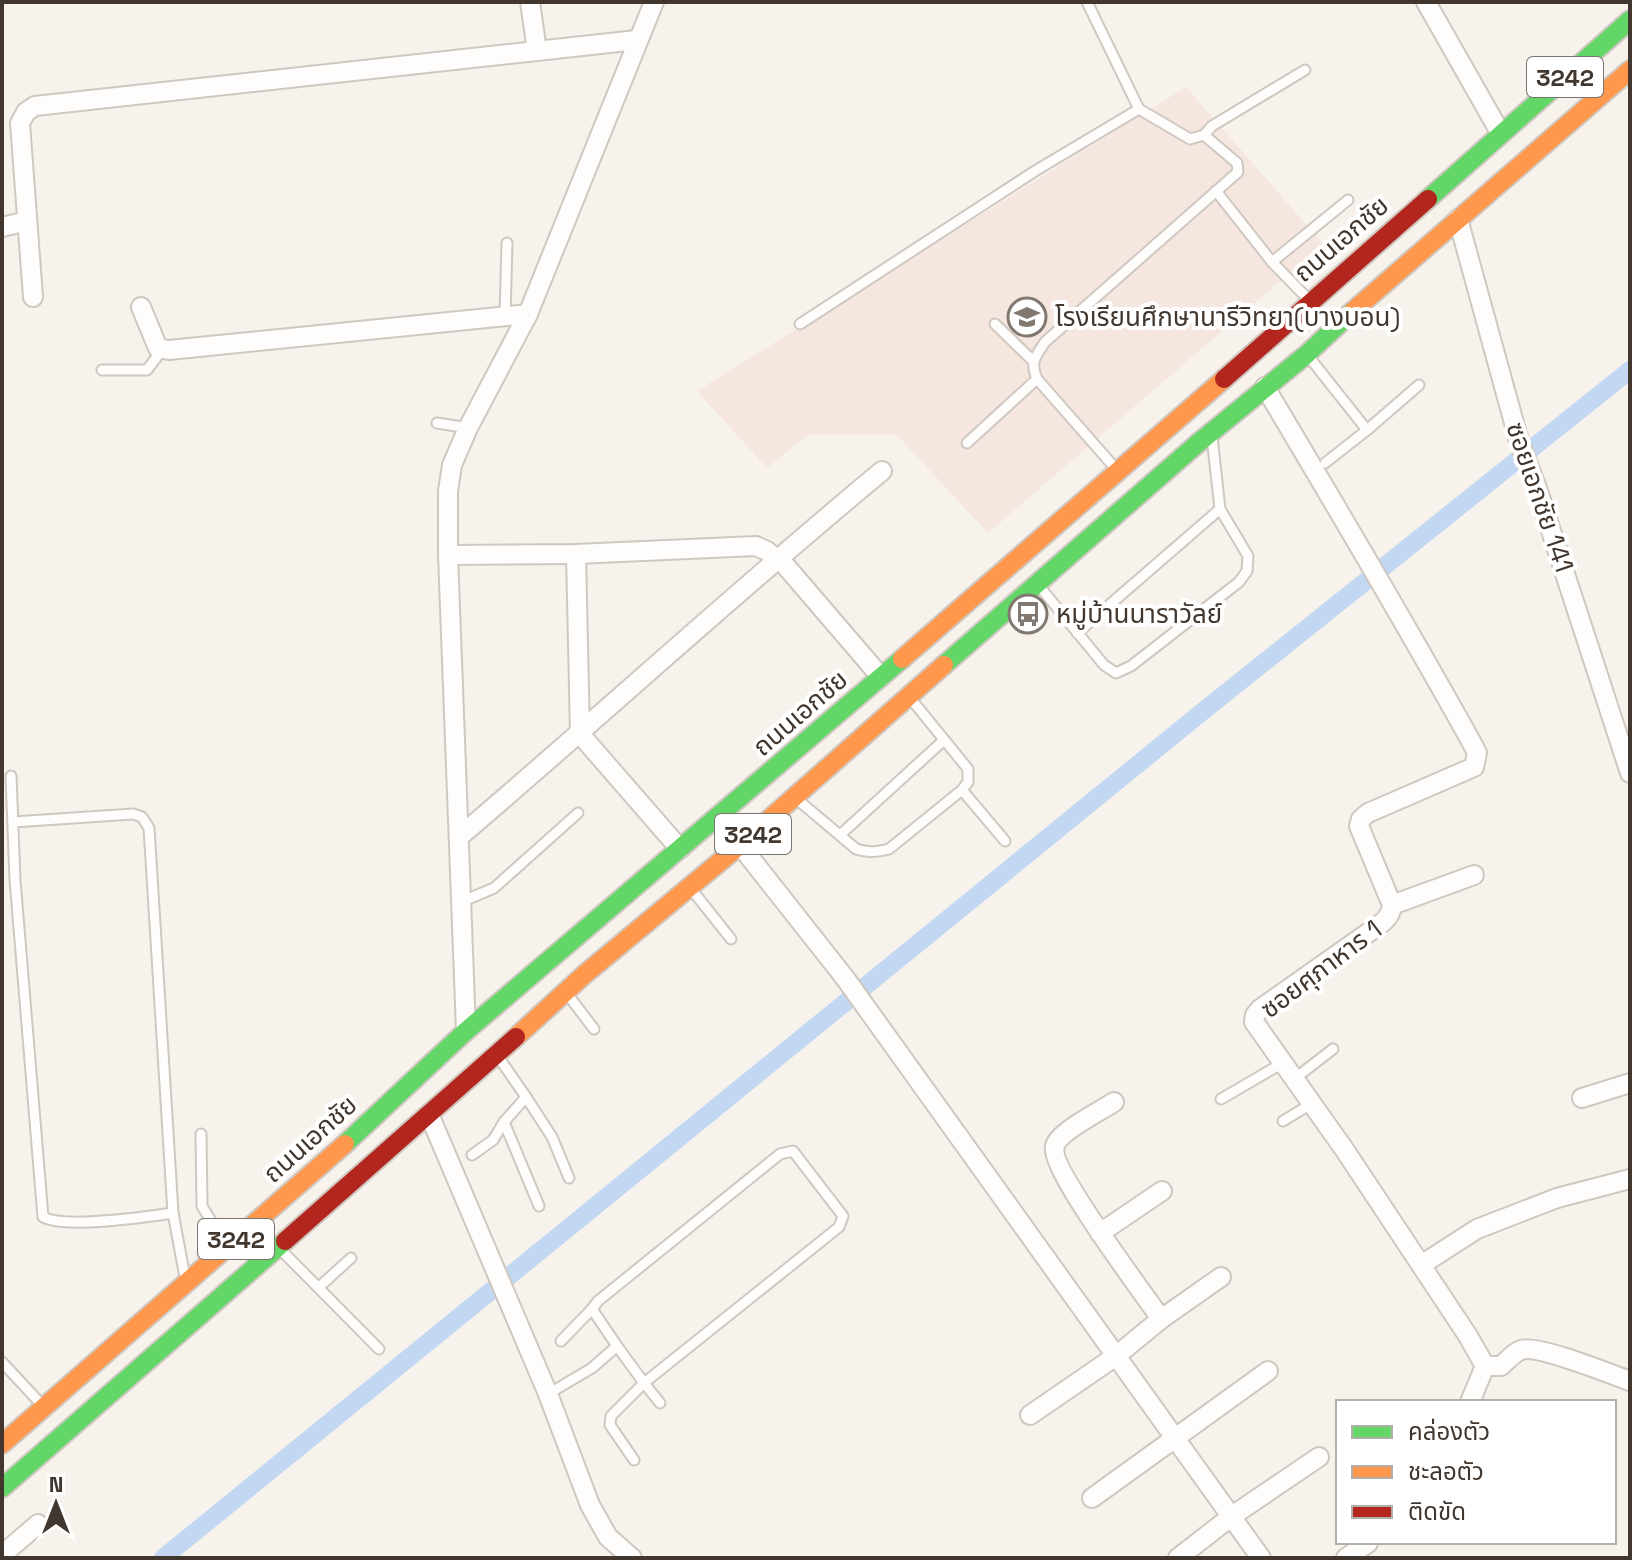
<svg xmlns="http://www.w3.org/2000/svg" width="1632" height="1560" viewBox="0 0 1632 1560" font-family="'Space Grotesk','Noto Sans Thai',sans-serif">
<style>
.education{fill:#f6e6e0}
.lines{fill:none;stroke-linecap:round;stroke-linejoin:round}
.canal{stroke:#c1d7f2;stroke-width:18}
.lane-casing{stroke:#cfc8c1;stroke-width:13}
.street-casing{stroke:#cfc8c1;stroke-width:22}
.fast-casing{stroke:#cfc8c1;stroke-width:22}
.slow-casing{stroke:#cfc8c1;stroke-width:22}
.jam-casing{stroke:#cfc8c1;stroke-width:22}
.lane{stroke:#fefdfc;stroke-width:9}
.street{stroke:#fefdfc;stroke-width:18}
.fast{stroke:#63d668;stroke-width:18}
.slow{stroke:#ff974d;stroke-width:18}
.jam{stroke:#b3261e;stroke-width:18}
.labels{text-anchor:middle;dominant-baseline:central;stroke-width:8;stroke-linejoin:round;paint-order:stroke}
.shield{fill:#fff;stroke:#7b736d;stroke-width:2}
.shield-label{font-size:24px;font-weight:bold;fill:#42372e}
.street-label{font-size:26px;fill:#42372e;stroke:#fff}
.poi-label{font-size:26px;fill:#42372e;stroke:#fff;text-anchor:start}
</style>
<rect width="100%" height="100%" fill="#f7f2ec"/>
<polygon class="education" points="1186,87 1323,244 988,533 897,435 809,434 767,468 697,391"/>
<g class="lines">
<polyline class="canal" points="163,1558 1202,712 1630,370"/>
<defs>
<g id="lane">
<path d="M1087 2 1139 109 1190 139 1204 135 1237 163 1238 172 1045 342C1035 357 1030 362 1037 379L1116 469"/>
<polyline points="1204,135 1212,126 1305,70"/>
<polyline points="1216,191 1272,262 1307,298"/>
<polyline points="1272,262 1348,200"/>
<polyline points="505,316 507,243"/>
<polyline points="800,324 1035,171 1139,109"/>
<polyline points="995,324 1032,360"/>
<polyline points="1309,357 1367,430 1419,385"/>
<polyline points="102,370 147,370 162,350"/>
<polyline points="437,423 468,428"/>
<polyline points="967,443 1037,379"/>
<polyline points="1325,463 1367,430"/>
<polyline points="1040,587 1104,665 1116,673 1131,666 1239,582 1247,571 1248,556 1220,509 1212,437"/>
<polyline points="1077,633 1220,509"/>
<path d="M11 776 15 880 43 1217C66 1229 145 1217 173 1213L149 828 142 817 133 814 13 822"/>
<polyline points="962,790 1005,841"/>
<path d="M798 800 856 849C868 853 877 852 889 849L962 790 968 782V769L911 699"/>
<polyline points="840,835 944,740"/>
<polyline points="692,890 731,939"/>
<polyline points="461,902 494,888 578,813"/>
<polyline points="568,995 594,1029"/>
<polyline points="499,1058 526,1097 504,1122 539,1206"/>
<polyline points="1293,1080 1333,1049"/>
<polyline points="526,1097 552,1137 569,1178"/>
<polyline points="1221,1099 1281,1064"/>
<polyline points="1283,1121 1311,1104"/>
<polyline points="201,1134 202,1206 225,1244"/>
<polyline points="472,1155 493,1140 504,1122"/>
<polyline points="173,1213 185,1277"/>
<polyline points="281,1250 379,1349"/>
<polyline points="319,1287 351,1258"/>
<polyline points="561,1341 592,1309"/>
<polyline points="2,1362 42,1405"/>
<polyline points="548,1394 592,1368 617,1346 592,1309 598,1301 780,1154 793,1151 843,1216 839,1227 644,1383 617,1346"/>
<polyline points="634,1460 610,1425 611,1416 644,1383 660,1403"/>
</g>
<g id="street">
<polyline points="530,2 537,51"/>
<polyline points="1426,2 1501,134"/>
<polyline points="1458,219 1519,441 1538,491 1630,773"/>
<polyline points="2,227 27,221"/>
<polyline points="33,297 20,123 26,112 35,106 637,40"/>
<polyline points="141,307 158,348 169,350 528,314"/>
<path d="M1265 387C1336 506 1406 624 1473 745L1477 753 1474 767 1368 813 1361 819 1359 826 1392 905C1391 918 1382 923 1372 930L1260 1009 1255 1015 1254 1022 1344 1149 1468 1336 1485 1366"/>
<polyline points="576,554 580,734 680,849"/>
<polyline points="448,555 576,554 756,546 767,551 776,559"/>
<polyline points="778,557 881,677"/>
<path d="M459 837C601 716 738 590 882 471"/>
<polyline points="740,845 845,978 1261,1558"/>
<polyline points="1392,905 1474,875"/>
<polyline points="466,1031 448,555 448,491 452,465 468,428 528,314 654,2"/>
<polyline points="1582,1098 1630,1083"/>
<path d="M1114 1102C1101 1111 1059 1131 1055 1146 1048 1167 1144 1294 1161 1319"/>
<polyline points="429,1114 548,1394 590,1505 608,1537 632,1558"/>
<polyline points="1100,1233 1162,1191"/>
<polyline points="1421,1265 1477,1229 1557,1198 1630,1179"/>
<path d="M1485 1366H1501C1507 1361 1513 1353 1521 1350 1537 1344 1610 1374 1630 1381"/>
<polyline points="1470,1402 1485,1366"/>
<polyline points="1030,1415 1116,1356 1161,1319 1221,1277"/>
<polyline points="1092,1498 1268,1371"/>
<polyline points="2,1555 38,1524"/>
<polyline points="1178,1558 1232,1516 1319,1457"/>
<polyline points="1346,1558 1368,1543"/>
</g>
<g id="fast">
<polyline points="1428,199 1630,20"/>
<polyline points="944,665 1197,444 1307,354 1353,311"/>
<polyline points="345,1144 466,1031 902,659"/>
<polyline points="2,1488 285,1241"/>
</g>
<g id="slow">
<polyline points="1353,311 1630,70"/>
<polyline points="902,659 1224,379"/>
<polyline points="516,1037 585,974 740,845 944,665"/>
<polyline points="2,1444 345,1144"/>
</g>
<g id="jam">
<polyline points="1224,379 1428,199"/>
<polyline points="285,1241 516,1037"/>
</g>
</defs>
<use href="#lane" class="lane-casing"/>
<use href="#street" class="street-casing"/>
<use href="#fast" class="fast-casing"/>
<use href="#slow" class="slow-casing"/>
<use href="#jam" class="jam-casing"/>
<use href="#lane" class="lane"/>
<use href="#street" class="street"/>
<use href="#fast" class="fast"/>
<use href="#slow" class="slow"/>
<use href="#jam" class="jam"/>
</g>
<defs>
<symbol id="school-ring" viewBox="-11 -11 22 22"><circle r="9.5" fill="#fff" stroke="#817870" stroke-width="1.5"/><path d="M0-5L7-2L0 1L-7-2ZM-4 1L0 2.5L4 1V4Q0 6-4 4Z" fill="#817870"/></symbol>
<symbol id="bus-ring" viewBox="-11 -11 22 22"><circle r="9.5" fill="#fff" stroke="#817870" stroke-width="1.5"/><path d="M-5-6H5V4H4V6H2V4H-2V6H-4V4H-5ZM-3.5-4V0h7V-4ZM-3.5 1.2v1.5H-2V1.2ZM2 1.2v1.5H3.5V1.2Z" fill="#817870"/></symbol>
</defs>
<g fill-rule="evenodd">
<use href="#school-ring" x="1005" y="295" width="44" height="44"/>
<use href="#bus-ring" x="1006" y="592" width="44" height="44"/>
</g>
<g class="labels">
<g class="shield">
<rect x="1527" y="57" width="76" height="40" rx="6"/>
<rect x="715" y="814" width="76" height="40" rx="6"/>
<rect x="198" y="1219" width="76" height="40" rx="6"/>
</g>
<g class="shield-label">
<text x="1565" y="77">3242</text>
<text x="753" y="834">3242</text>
<text x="236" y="1239">3242</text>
</g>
<g class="street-label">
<text transform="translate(1341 239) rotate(-41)">ถนนเอกชัย</text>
<text transform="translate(1540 497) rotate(71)">ซอยเอกชัย 141</text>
<text transform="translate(800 713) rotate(-41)">ถนนเอกชัย</text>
<text transform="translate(1321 969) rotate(-37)">ซอยศุภาหาร 1</text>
<text transform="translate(310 1139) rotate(-42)">ถนนเอกชัย</text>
</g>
<g class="poi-label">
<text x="1055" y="317">โรงเรียนศึกษานารีวิทยา(บางบอน)</text>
<text x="1056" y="614">หมู่บ้านนาราวัลย์</text>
</g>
</g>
<rect width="1632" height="1560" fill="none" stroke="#42372e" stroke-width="8"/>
<rect x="1336" y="1400" width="280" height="144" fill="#ffffff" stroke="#b3afab" stroke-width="2"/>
<rect x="1352" y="1426" width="40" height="12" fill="#63d668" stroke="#b3afab" stroke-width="2"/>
<text x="1408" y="1440" font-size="24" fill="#42372e">คล่องตัว</text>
<rect x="1352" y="1466" width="40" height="12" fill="#ff974d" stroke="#b3afab" stroke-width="2"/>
<text x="1408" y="1480" font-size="24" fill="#42372e">ชะลอตัว</text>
<rect x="1352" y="1506" width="40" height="12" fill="#b3261e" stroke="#b3afab" stroke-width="2"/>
<text x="1408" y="1520" font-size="24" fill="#42372e">ติดขัด</text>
<g transform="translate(56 1504)" stroke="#ffffff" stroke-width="6" paint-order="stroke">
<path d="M0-6L14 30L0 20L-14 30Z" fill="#42372e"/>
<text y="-12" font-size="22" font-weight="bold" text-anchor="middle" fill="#42372e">N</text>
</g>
</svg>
